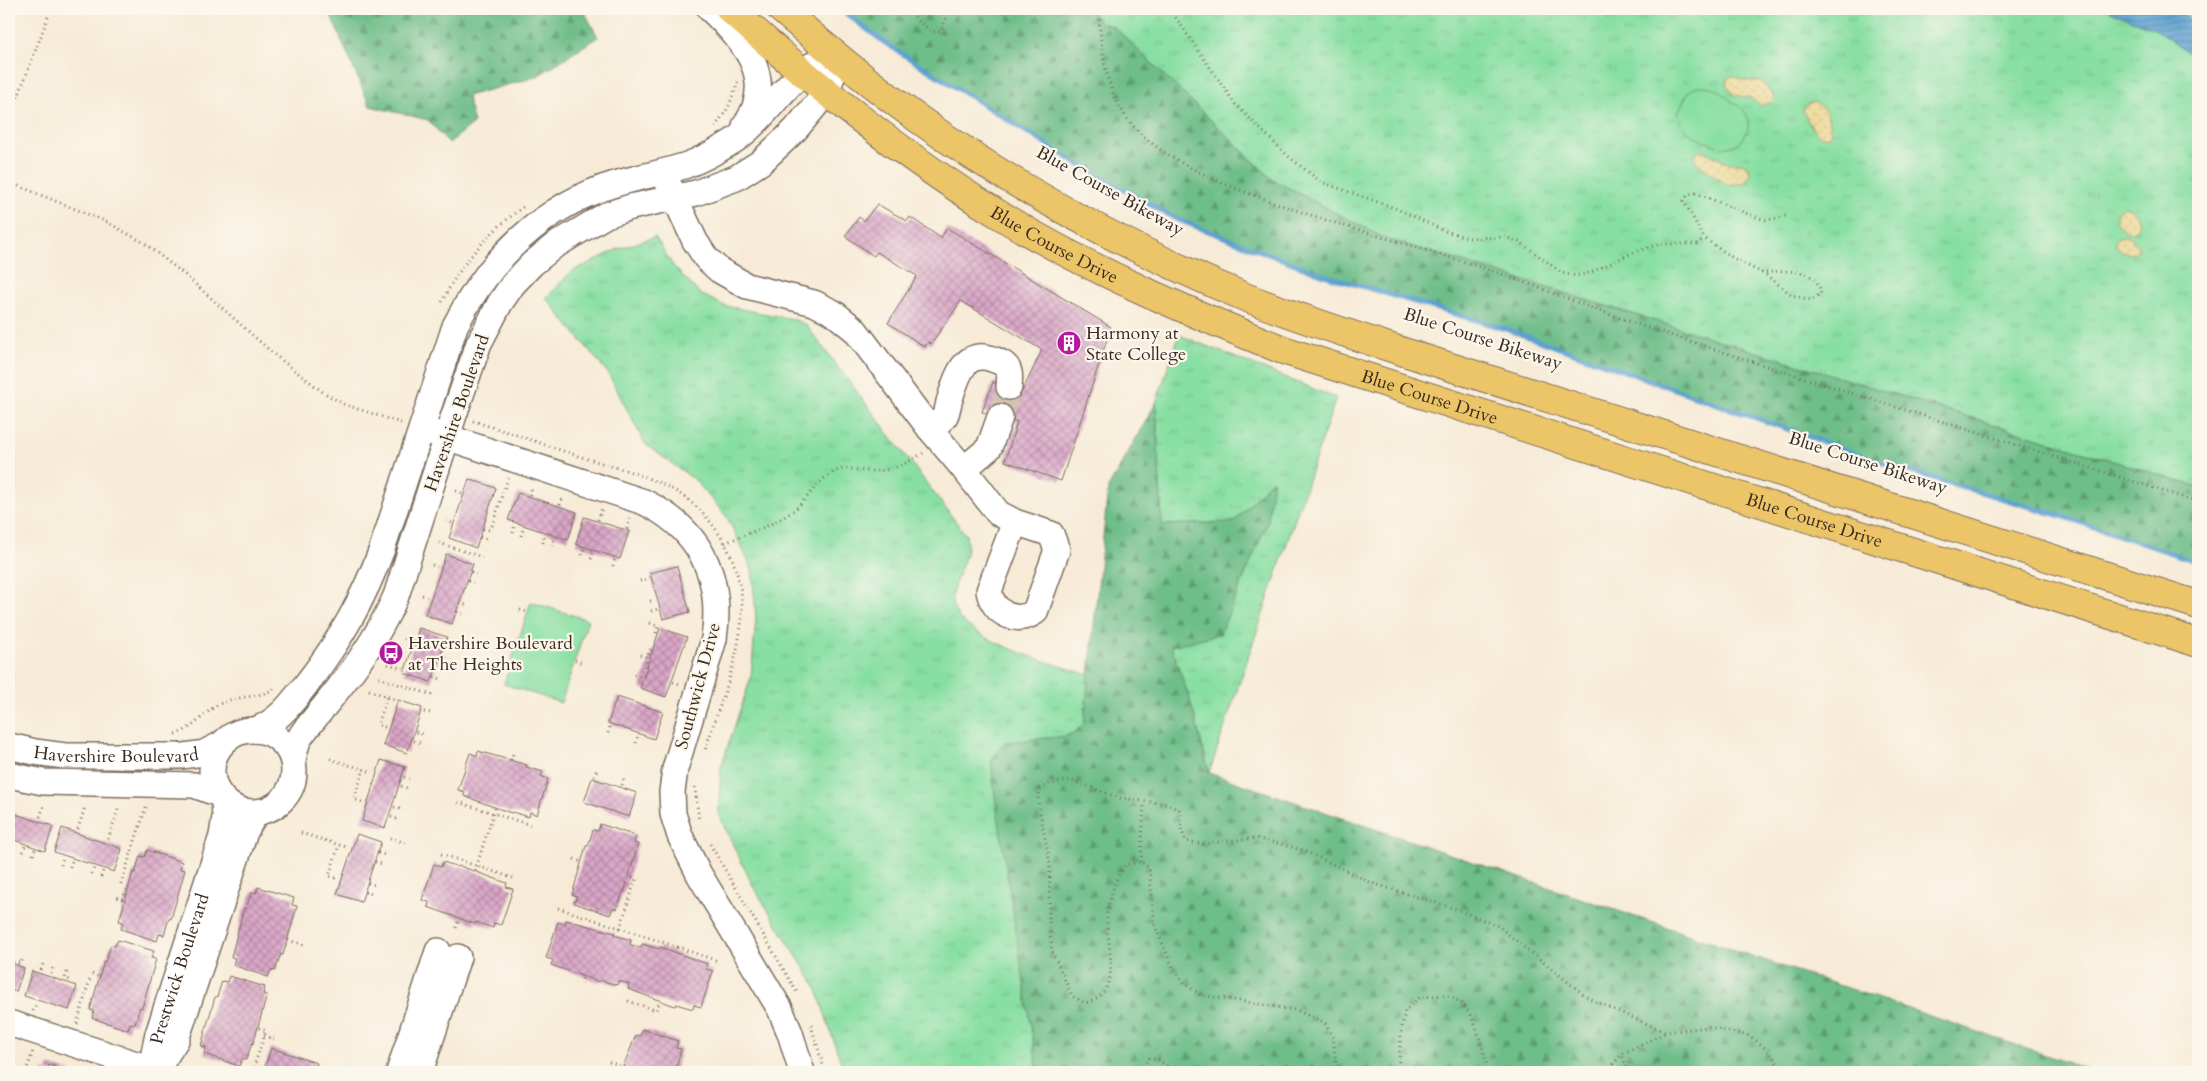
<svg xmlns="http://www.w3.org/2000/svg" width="2207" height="1081" viewBox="0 0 2207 1081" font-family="Cardo,serif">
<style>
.grass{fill:url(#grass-tufts);stroke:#628460}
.forest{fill:url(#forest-firs);stroke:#547454}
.sand{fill:url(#sand-dots);stroke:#94825e}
.park{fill:#88dfa3;stroke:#628460}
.water{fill:url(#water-rules);stroke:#4b6577}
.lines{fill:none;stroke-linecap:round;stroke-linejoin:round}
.stream{stroke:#5ba0d0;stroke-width:5}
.building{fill:url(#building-cross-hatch)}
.minor-tunnel{stroke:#d1c4b2;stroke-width:25;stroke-dasharray:25 12;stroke-linecap:butt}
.minor-casing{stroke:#7d6e5f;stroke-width:28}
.major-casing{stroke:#7d6e5f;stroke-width:30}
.path{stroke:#7d6e5f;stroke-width:3;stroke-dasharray:1 4;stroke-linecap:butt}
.minor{stroke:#fff;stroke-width:25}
.major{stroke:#ecc569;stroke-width:28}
.labels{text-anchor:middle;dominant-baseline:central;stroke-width:4.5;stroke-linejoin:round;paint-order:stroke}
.street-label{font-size:18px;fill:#3b2a1e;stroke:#fbf7ec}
.poi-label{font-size:18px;fill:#3b2a1e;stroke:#fbf7ec;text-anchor:start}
</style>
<defs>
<pattern id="grass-tufts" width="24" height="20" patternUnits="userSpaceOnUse" patternTransform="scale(1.25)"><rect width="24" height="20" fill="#88dfa3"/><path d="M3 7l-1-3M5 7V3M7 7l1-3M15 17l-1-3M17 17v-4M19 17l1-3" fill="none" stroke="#76c08c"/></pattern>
<pattern id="forest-firs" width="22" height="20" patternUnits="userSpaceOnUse" patternTransform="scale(1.25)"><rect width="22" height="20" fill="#6ebe89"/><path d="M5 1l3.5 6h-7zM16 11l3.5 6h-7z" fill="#5c9b6f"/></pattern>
<pattern id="sand-dots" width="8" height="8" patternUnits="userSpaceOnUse" patternTransform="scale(1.25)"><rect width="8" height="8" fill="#eeda9e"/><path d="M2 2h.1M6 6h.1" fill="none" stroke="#cdbb88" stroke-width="1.8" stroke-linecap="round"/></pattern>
<pattern id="water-rules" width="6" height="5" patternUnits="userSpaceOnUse" patternTransform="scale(1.25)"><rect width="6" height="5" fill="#5ba0d0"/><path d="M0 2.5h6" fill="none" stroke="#4c83a8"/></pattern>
<pattern id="building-cross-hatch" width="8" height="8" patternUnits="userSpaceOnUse" patternTransform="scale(1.25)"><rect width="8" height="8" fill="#d9a6c7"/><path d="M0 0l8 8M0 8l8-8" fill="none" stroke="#b187a1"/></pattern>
</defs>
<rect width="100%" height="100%" fill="#fbf7ec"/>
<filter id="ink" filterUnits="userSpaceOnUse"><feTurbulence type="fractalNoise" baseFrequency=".02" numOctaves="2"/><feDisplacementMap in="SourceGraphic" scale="10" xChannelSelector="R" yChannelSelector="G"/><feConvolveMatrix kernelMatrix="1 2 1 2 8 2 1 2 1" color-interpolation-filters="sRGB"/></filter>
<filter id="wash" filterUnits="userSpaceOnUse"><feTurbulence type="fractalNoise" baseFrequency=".0096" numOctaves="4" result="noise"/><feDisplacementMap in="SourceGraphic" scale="20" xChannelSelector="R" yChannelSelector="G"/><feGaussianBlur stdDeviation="1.12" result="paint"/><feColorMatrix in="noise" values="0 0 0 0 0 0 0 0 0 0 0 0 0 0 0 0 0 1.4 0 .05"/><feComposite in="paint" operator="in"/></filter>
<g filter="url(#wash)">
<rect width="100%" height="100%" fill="#f7ebd7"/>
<g class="grass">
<polygon points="1091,9 2198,9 2198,487 1384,238 1273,180 1114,27 1099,22"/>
<path d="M655 237 674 267 700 294 725 306 793 319 806 325 966 535C966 539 968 543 967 547 966 565 948 587 953 606 961 640 1059 665 1089 675L1084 723 1075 732 1066 736 1039 1072H844L816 987 753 886 718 814 721 767 751 677 756 618 752 569 727 517 695 480 645 444 608 373 546 298 571 272 618 249Z"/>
<polygon points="1179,335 1336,398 1209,773 1191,703 1170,646 1272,480 1234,522 1162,525 1156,403"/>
</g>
<g class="forest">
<polygon points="328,9 583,9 598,37 536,77 467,96 474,123 449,143 428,120 370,106"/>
<polygon points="840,9 1091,9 1099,22 1114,27 1273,180 1384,238 2198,487 2198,562 2064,517 1882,463 1509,330 1324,275 1176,219 1076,163 885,43"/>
<polygon points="1156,403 1162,525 1234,522 1273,479 1268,521 1220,634 1171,646 1191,703 1209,773 2096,1072 1038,1072 995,797 991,761 1005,742 1066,736 1075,732 1084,723 1108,488"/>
</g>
<g class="sand">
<polygon points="1732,76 1747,81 1761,81 1774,96 1772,102 1761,106 1751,98 1734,95 1726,84 1728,78"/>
<path d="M1814 102C1827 108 1832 121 1830 135 1816 142 1808 121 1803 111L1807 104Z"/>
<polygon points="1702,150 1727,163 1742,163 1749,168 1750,176 1744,183 1727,185 1696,162 1694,157 1697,152"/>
<path d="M2124 207C2136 209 2141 220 2137 231L2127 232 2116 223C2115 214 2116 211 2124 207Z"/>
<polygon points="2126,236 2132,238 2139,249 2132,254 2125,253 2116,246 2116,240 2118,237"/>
</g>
<g class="park">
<path d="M1697 86C1715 86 1717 88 1730 100 1736 105 1744 108 1747 116 1752 129 1742 146 1727 147 1718 148 1710 143 1702 140 1688 133 1681 129 1678 113L1688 92Z"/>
<polygon points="531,602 588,620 561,703 504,684"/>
</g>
<path class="water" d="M2107 9H2183L2185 17 2198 22V62C2183 47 2163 31 2143 24 2128 18 2121 17 2107 9Z"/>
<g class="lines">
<polyline class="stream" points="840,9 885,43 1076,163 1176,219 1324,275 1509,330 1882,463 2064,517 2198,562"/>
</g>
<g id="blocks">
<g class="building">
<polygon points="877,204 907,221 910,217 941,238 947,228 1111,327 1061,481 1005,461 1017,422 982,412 993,382 1023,390 1042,350 961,301 931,344 928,342 925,347 888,323 917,276 877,252 874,256 845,236 859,217 864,221"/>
<polygon points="469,479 496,488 476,548 449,538"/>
<polygon points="518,493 577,512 568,540 508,520"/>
<polygon points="584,517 629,531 620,559 576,544"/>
<polygon points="446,554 473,564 452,624 425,615"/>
<polygon points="677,566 690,612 663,619 650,573"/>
<polygon points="419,628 447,637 431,682 404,673"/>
<polygon points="660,628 687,637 666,697 640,688"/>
<polygon points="617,697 663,712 654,739 608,723"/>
<polygon points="398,700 422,708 407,753 383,745"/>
<polygon points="478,751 527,765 526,767 543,772 541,776 548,779 537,815 530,812 529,817 512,812 511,813 464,796 465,792 458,790 470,753 477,756"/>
<polygon points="381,760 405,767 385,828 362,821"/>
<polygon points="592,778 637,793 629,817 584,802"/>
<polygon points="9,812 53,826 45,851 9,838"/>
<polygon points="600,824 636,836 634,843 638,844 624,893 623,892 617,909 613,908 610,915 574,903 577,896 572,895 586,846 588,846 593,830 598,831"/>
<polygon points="62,828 122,849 114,872 54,852"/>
<polygon points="357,834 381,842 361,902 337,894"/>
<polygon points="147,850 182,862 180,869 185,870 171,919 169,918 164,935 159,934 157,941 121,929 123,922 119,921 133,872 135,873 140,856 145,857"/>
<polygon points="443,862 459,867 460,866 507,883 506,887 513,889 501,925 494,923 493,928 476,922 475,924 428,907 429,902 422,900 434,864 441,867"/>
<polygon points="258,887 294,898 292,905 297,906 283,955 281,954 275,971 271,970 268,977 233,965 235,958 231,957 244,908 246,908 252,892 256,893"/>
<polygon points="566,920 615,933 614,935 631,940 630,945 635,946 641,948 642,944 659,949 660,947 707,964 706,969 713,971 701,1007 694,1005 693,1009 676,1004 675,1006 628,989 629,984 623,982 618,981 617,985 600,980 599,982 551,965 553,960 546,958 558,922 565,924"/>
<polygon points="118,940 154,951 151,958 156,959 142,1008 140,1007 135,1024 130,1023 128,1030 92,1018 94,1011 90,1010 104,961 105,962 111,945 115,946"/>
<polygon points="9,962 24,968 16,992 9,989"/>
<polygon points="32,971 77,986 69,1010 24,996"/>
<polygon points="229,976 265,987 263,994 267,995 253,1044 252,1043 246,1060 242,1059 239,1066 204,1054 206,1047 201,1046 215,997 217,997 222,981 227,982"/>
<polygon points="642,1029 678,1041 676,1048 681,1049 675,1072 621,1072 636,1035 640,1036"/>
<polygon points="271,1048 317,1063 314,1072 263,1072"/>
<polygon points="49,1065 72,1072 42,1072 43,1070 47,1071"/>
</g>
</g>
</g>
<g filter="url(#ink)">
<use href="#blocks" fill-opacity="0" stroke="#7d6e5f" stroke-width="1"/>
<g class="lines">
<polyline class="minor-tunnel" points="1000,417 1009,387"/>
<defs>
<g id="minor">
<path d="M710 9C744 41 778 79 745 126"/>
<path d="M668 183 695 241 706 258 719 270 747 286 814 303 834 313 855 330 930 429 964 469 998 513 1015 522 1051 534 1057 550 1035 612C1016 625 993 613 989 591L1015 522"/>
<path d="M930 429C934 425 942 421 945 416 947 413 948 406 949 402 958 373 965 344 1002 363 1011 368 1010 377 1009 387"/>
<path d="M431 432 644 502C701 530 723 577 714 639L675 769 672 792 673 814 680 836 699 874 780 1009 790 1033 802 1072"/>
<polyline points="964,469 989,448 1000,417"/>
<circle cx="253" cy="771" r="41"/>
<path d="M255 730C280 721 292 702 308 682 341 639 363 600 382 549L455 326C488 260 544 205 615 184 638 177 662 173 684 166 702 160 719 150 735 140 765 119 784 84 814 64 820 60 829 58 835 56L833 74 826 93 795 130 761 162 736 178 696 193 631 207 606 215 554 246 532 264 513 284 500 303 479 343 454 415 396 596C372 651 339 688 302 734L297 743 293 759"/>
<path id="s1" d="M9 746 35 752 65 756H183L204 753 222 744"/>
<polyline points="9,775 43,782 194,785 219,794"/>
<polyline points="9,1023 161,1072"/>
<path id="s2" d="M156 1071 154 1053 158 1034 222 836 225 817 224 800"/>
<polyline points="156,1071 176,1040 245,832 252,819 259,812"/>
<polyline points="399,1072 438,951"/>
<polyline points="420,1072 458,957"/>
</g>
<g id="major">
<path id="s3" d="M730 9C815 86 905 158 1003 217 1092 271 1187 311 1283 350L2198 643"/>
<path d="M781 9C825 47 869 84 917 118 1018 190 1130 249 1245 297 1308 322 1374 342 1438 363L2198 605"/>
</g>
</defs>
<use href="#minor" class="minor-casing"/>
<use href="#major" class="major-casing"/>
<g class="path">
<polyline points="908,9 919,22 933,32 941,31 946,18 947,9"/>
<path d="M1098 9C1103 60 1105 105 1148 140 1184 170 1240 191 1284 206 1346 228 1409 244 1471 264 1529 282 1585 307 1643 326 1828 387 2013 443 2198 502"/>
<polyline points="1170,9 1235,104 1288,156 1321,182 1395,208 1445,231 1469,238 1504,237 1520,242 1562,273 1576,276 1592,272 1634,252 1660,244 1698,244 1704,238"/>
<polyline points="9,121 51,9"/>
<polyline points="715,127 728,108 738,82"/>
<polyline points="9,182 107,222 144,243 184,274 276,356 323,392 343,404 401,423"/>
<path d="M1761 273C1782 271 1818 265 1821 294L1812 300 1792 295 1766 275 1733 258 1704 238 1684 201C1687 195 1690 193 1696 193L1758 218 1767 220 1786 216"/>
<path d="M442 302C459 265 491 230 523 207"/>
<path d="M473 421C508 432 543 444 578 456 607 465 637 472 664 485 711 506 745 563 742 615 739 661 719 706 705 750"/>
<polyline points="456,491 462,493"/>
<polyline points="530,495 532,486"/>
<polyline points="560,505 563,496"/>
<polyline points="598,520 602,508"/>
<polyline points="446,521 452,523"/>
<polyline points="492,526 508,478"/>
<polyline points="483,529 490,530"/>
<polyline points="627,529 630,518"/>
<polyline points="513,533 515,524"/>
<polyline points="521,536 524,527"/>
<polyline points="480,537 487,539"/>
<polyline points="439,543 482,557"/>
<polyline points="543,543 545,534"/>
<path d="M725 543C747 533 774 526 794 510 809 498 818 479 836 471 846 466 859 471 870 471 890 472 906 464 923 453"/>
<polyline points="552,546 555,537"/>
<polyline points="582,555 584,548"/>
<polyline points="591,559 594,551"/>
<polyline points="432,565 437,567"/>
<polyline points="613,566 615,558"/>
<polyline points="471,572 476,574"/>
<polyline points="468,581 473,583"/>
<polyline points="640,581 650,578"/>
<polyline points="422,595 427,597"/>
<polyline points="650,601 655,600"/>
<polyline points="460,603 466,605"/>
<polyline points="520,610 527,612"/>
<polyline points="651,611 658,609"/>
<polyline points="457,612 463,614"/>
<polyline points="650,623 658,626 655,637"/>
<polyline points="404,638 413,641"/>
<polyline points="444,647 452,649"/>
<polyline points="640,655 647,657 652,646"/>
<polyline points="441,656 449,658"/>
<polyline points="575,660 582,663"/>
<polyline points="388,664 404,669"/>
<polyline points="645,667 647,657"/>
<polyline points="634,674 642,677"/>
<polyline points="434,677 442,679"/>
<polyline points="379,678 432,695"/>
<polyline points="673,682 680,684"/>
<polyline points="369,690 394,699"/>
<polyline points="424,712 431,713"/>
<polyline points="385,727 378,725 387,697"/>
<polyline points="416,732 424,735"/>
<polyline points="608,733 610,726"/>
<path d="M175 734C195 730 205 709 224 702 240 695 261 699 276 687"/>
<polyline points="414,741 421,743"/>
<polyline points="636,743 638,735"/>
<polyline points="330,759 372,772"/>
<polyline points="511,760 514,751"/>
<polyline points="594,776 597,769"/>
<polyline points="404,777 409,779"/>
<polyline points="622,785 624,778"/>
<polyline points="401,786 407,788"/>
<polyline points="695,787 699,821"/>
<polyline points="362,802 354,799 364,769"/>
<polyline points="458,802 530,825"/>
<polyline points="9,807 12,800"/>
<polyline points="394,807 400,809"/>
<polyline points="40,817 44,806"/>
<polyline points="391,817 397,819"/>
<polyline points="78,829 85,807"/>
<polyline points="301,833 346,847"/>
<polyline points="390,838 406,843"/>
<polyline points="108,839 119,807"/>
<polyline points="710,844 798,994"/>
<polyline points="23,852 25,846"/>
<polyline points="378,853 385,855"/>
<polyline points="441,854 513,878"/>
<polyline points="33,855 35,849"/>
<polyline points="574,859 581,862"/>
<polyline points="375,862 382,864"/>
<polyline points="1141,862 1144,803"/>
<polyline points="61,865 63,858"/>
<polyline points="70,867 72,861"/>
<polyline points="475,871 495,808"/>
<polyline points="91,874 94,868"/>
<polyline points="101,877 103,871"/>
<polyline points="336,878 329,876 339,845"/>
<polyline points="368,883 375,885"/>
<polyline points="121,884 146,807"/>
<polyline points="365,892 372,894"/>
<polyline points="117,897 122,899 128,888"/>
<polyline points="558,908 620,928 636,879 630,877"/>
<polyline points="456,928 459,919"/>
<polyline points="620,928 677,947 675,952"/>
<polyline points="288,940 305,945"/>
<polyline points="677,947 718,961"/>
<polyline points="13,962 21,963 23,958"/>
<polyline points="41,970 43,964"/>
<polyline points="67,972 65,978 72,981"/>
<polyline points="51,974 53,967"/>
<polyline points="92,974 99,977"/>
<polyline points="581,984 583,977"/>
<polyline points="628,1001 656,1010 660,1001"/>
<polyline points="33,1011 37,1002"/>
<polyline points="77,1024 90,979"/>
<polyline points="811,1025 825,1072"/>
<polyline points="264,1036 274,1039"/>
<polyline points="609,1062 623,1067"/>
<polyline points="26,1072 33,1051"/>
<polyline points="252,1072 266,1031 259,1028"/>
<polyline points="1143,1072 1148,1058 1159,1060 1175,1072"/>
<path d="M1337 1072 1333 1037 1325 1023 1296 1010 1201 995 1185 984 1174 970 1155 926 1149 868 1141 862C1137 863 1130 863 1126 865 1116 872 1107 907 1107 919 1107 946 1124 994 1085 1003L1072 996 1052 951 1049 918 1050 864 1038 800 1040 789 1049 784 1070 780 1120 798 1167 804 1179 810 1181 829 1186 841 1202 844 1256 838 1303 850 1372 883 1456 909 1498 926 1588 998 1665 1032 1709 1027 1750 1036 1769 1051 1783 1072"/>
<path d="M1398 1072 1401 1033 1405 1011 1420 997C1429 997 1440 994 1448 996 1475 1002 1483 1050 1488 1072"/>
<polyline points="1606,1072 1622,1054"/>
<polyline points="1628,1072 1622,1054 1665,1033"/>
</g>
<use href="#minor" class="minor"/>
<use href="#major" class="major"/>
</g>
</g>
<defs>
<symbol id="building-disc" viewBox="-11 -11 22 22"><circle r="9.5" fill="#b5179e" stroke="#fbf7ec"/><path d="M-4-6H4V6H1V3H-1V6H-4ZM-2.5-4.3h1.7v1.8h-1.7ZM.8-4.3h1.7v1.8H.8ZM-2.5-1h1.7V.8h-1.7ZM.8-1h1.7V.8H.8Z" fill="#fff"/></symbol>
<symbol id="bus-disc" viewBox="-11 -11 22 22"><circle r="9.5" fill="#b5179e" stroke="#fbf7ec"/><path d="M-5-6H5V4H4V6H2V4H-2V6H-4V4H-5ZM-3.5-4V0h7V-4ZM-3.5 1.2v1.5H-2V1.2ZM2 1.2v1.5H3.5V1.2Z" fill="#fff"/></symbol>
</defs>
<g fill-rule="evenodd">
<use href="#building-disc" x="1055" y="329" width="28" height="28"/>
<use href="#bus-disc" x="377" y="639" width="28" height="28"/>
</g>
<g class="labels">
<g class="street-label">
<text transform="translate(1110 191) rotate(29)">Blue Course Bikeway</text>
<text stroke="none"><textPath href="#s3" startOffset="402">Blue Course Drive</textPath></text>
<text transform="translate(1483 339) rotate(18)">Blue Course Bikeway</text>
<text stroke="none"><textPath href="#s3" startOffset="808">Blue Course Drive</textPath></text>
<text transform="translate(457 413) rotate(-71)">Havershire Boulevard</text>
<text transform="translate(1868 463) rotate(18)">Blue Course Bikeway</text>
<text stroke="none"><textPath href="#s3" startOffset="1212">Blue Course Drive</textPath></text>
<text transform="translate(698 686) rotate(-75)">Southwick Drive</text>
<text stroke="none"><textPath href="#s1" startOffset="108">Havershire Boulevard</textPath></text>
<text stroke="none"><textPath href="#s2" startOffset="106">Prestwick Boulevard</textPath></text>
</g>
<g class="poi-label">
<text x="1086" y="333">Harmony at<tspan x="1086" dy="21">State College</tspan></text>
<text x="408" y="643">Havershire Boulevard<tspan x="408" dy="21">at The Heights</tspan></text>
</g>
</g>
<rect width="2207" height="1081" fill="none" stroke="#fbf7ec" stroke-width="30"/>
</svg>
